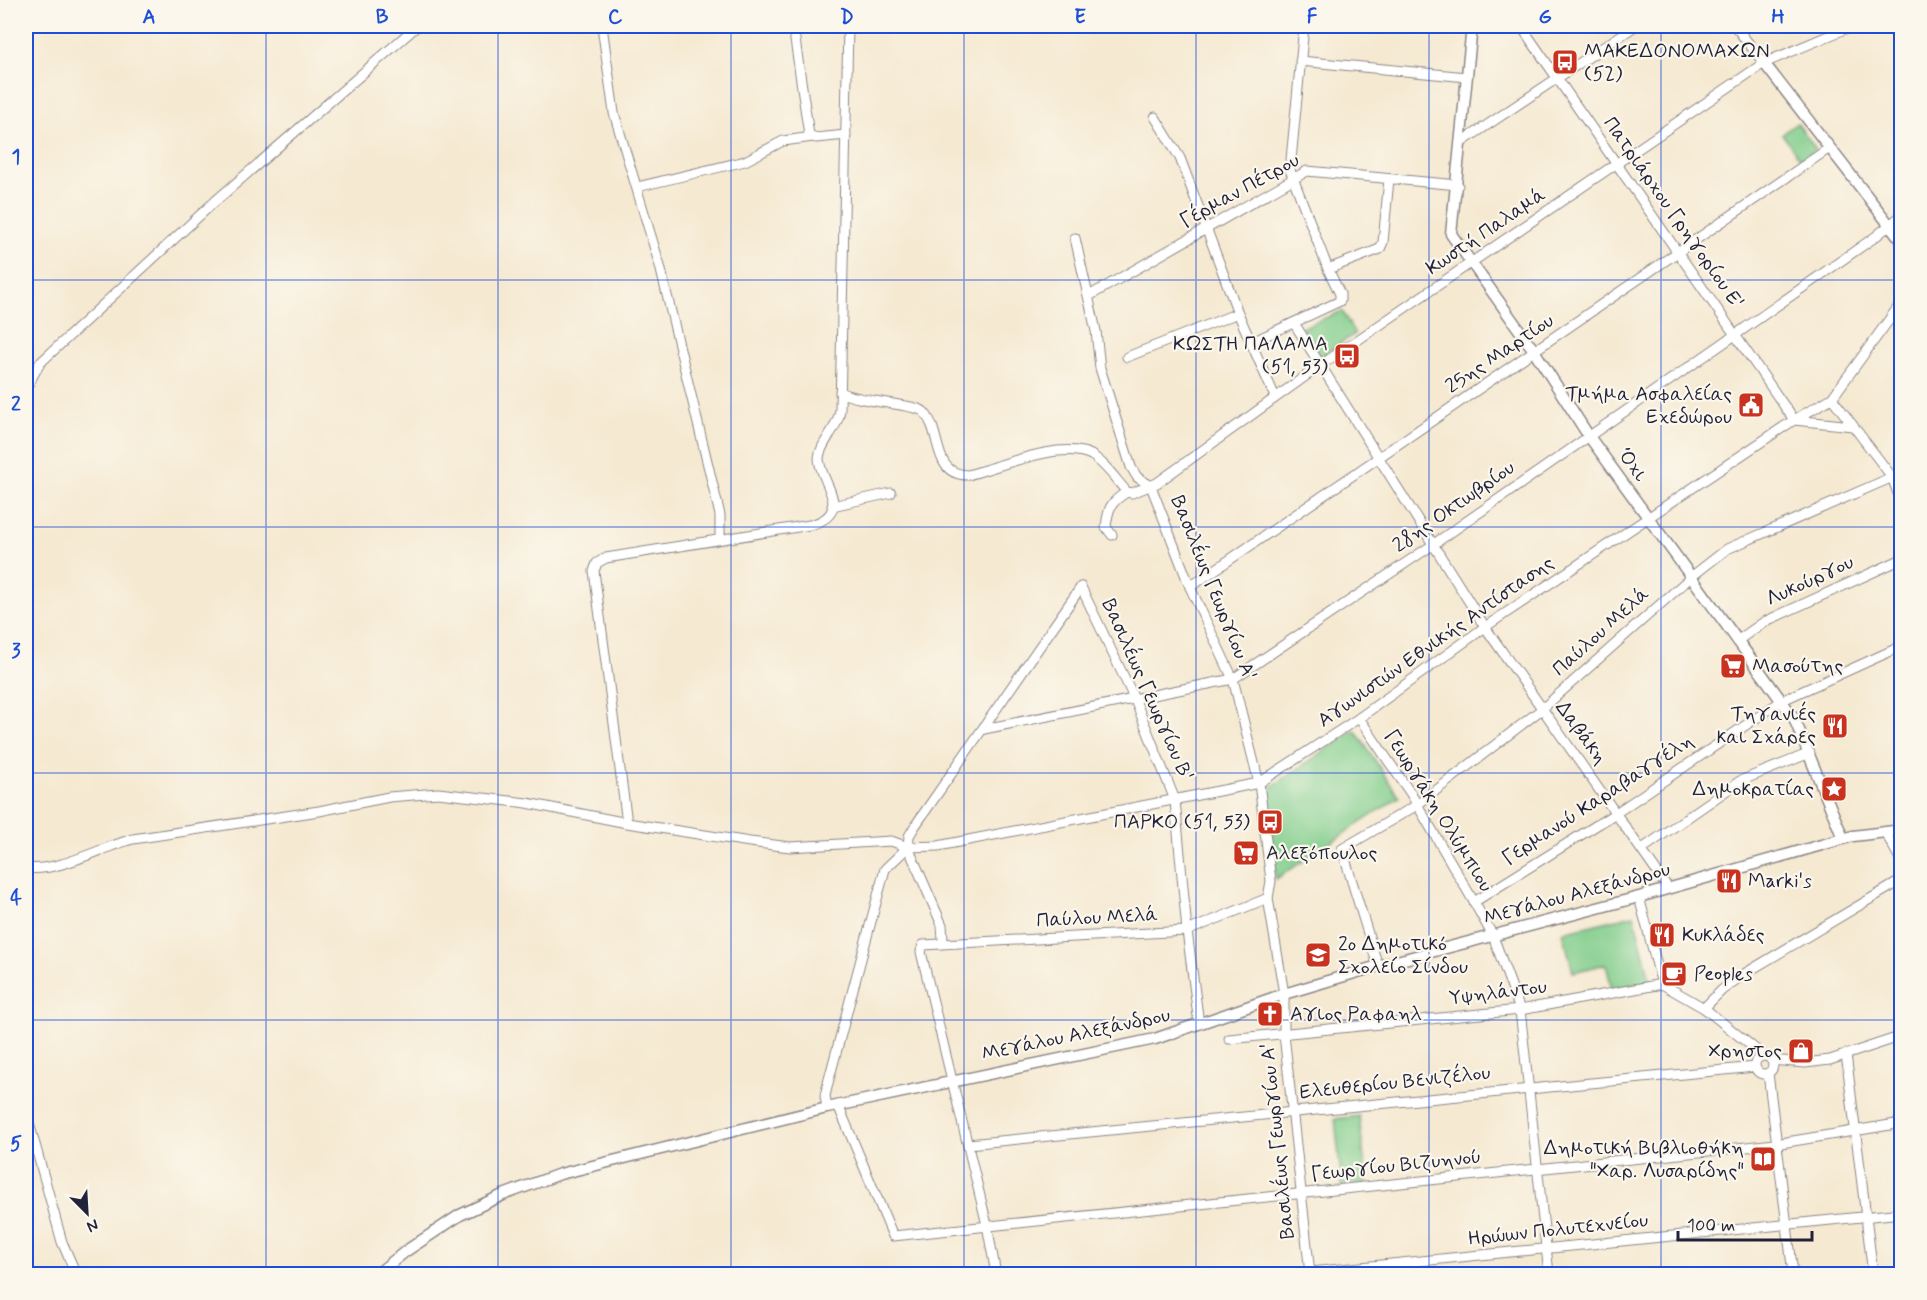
<svg xmlns="http://www.w3.org/2000/svg" width="1927" height="1300" viewBox="0 0 1927 1300" font-family="Mynerve,sans-serif">
<style>
.green{fill:#81cd8c;stroke:#527864;stroke-width:1.5}
.lines{fill:none;stroke-linecap:round;stroke-linejoin:round}
.minor-casing{stroke:#8c8686;stroke-width:11}
.tertiary-casing{stroke:#8c8686;stroke-width:13}
.minor{stroke:#fff;stroke-width:9}
.tertiary{stroke:#fff;stroke-width:10}
.grid{fill:none;stroke:#1d4ed8;stroke-width:1.5;stroke-opacity:0.55}
.labels{text-anchor:middle;dominant-baseline:central;stroke-width:4.5;stroke-linejoin:round;paint-order:stroke}
.poi-label{font-size:20px;fill:#22223b;stroke:#fbf7ec;text-anchor:start}
.street-label{font-size:20px;fill:#22223b;stroke:#fbf7ec}
.neatline{fill:none;stroke:#1d4ed8;stroke-width:2}
.grid-label{font-size:20px;text-anchor:middle;font-weight:bold;fill:#1d4ed8}
</style>
<rect width="100%" height="100%" fill="#fbf7ec"/>
<filter id="ink" filterUnits="userSpaceOnUse"><feTurbulence type="fractalNoise" baseFrequency=".0167" numOctaves="2"/><feDisplacementMap in="SourceGraphic" scale="12" xChannelSelector="R" yChannelSelector="G"/><feConvolveMatrix kernelMatrix="1 2 1 2 8 2 1 2 1" color-interpolation-filters="sRGB"/></filter>
<filter id="wash" filterUnits="userSpaceOnUse"><feTurbulence type="fractalNoise" baseFrequency=".008" numOctaves="4" result="noise"/><feDisplacementMap in="SourceGraphic" scale="24" xChannelSelector="R" yChannelSelector="G"/><feGaussianBlur stdDeviation="1.35" result="paint"/><feColorMatrix in="noise" values="0 0 0 0 0 0 0 0 0 0 0 0 0 0 0 0 0 1.4 0 .05"/><feComposite in="paint" operator="in"/></filter>
<g filter="url(#wash)">
<rect width="100%" height="100%" fill="#f5e9d1"/>
<g class="green">
<polygon points="1797,123 1816,149 1801,160 1782,134"/>
<polygon points="1342,311 1355,334 1320,357 1301,328"/>
<polygon points="1355,730 1399,797 1276,879 1264,792"/>
<polygon points="1634,915 1650,980 1612,990 1606,964 1573,972 1563,932"/>
<polygon points="1359,1116 1367,1183 1342,1186 1335,1119"/>
</g>
</g>
<g filter="url(#ink)">
<g class="lines">
<defs>
<g id="minor">
<polyline points="602,26 614,113 660,266 720,515 720,538"/>
<polyline points="793,26 809,135 816,138 846,135"/>
<polyline points="1521,26 1794,420"/>
<polyline points="1735,26 1764,63"/>
<polyline points="1300,61 1467,77"/>
<polyline points="1155,117 1180,158 1238,313 1275,397"/>
<polyline points="1462,142 1635,26"/>
<polyline points="637,187 745,161 783,141 813,137"/>
<polyline points="1075,238 1096,331 1100,368 1131,467 1137,477 1151,486"/>
<polyline points="1328,269 1380,249 1383,242 1389,179"/>
<polyline points="1089,296 1307,171 1458,185"/>
<polyline points="1294,323 1485,627 1668,888"/>
<polyline points="1250,343 1340,301 1340,294 1328,269 1290,170 1304,26"/>
<polyline points="1127,357 1238,313"/>
<polyline points="26,388 40,363 212,204 417,26"/>
<path d="M840 392C858 402 917 404 924 412 943 433 931 475 968 475 999 467 1061 440 1091 455 1105 463 1116 480 1127 492L1132 493 1157 483 1321 365 1764 63 1852 26"/>
<polyline points="1832,398 1892,477 1902,504"/>
<polyline points="1794,420 1853,426"/>
<polyline points="1151,486 1190,587 1233,679 1259,783 1271,881 1268,898 1284,994 1284,1034 1310,1274"/>
<polyline points="832,506 891,493"/>
<path d="M1112 535 1106 527C1108 509 1110 502 1127 492"/>
<polyline points="1081,587 1135,700 1175,800 1187,931 1199,1024"/>
<polyline points="1190,587 1828,149"/>
<polyline points="1737,641 1764,622 1902,559"/>
<polyline points="1359,718 1411,794 1474,902 1493,936 1520,1010 1549,1274"/>
<polyline points="984,729 1233,679 1434,544 1735,335 1875,237 1902,215"/>
<path d="M627 823 594 571 597 563 606 558 810 525C856 512 819 482 819 458 820 443 838 429 840 410L848 26"/>
<polyline points="1885,832 1902,862"/>
<polyline points="908,847 942,925 943,940 940,944"/>
<polyline points="1642,849 1740,781 1810,753"/>
<path d="M26 868C56 873 102 847 133 839L319 811 389 797 438 793 527 803 627 823 750 842 790 847 891 841 908 847 938 846 1259 783 1359 718 1485 627 1794 420 1832 398 1902 302"/>
<polyline points="1639,897 1662,984"/>
<polyline points="1474,902 1616,813 1783,700 1902,646"/>
<polyline points="1378,966 1342,849 1417,805 1542,709 1691,577 1727,549 1902,473"/>
<polyline points="1704,1008 1722,990 1744,974 1902,880"/>
<polyline points="1229,1039 1520,1010 1662,984 1704,1008 1764,1056"/>
<polyline points="1846,1054 1873,1274"/>
<circle cx="1764" cy="1065" r="9"/>
<polyline points="1771,1060 1805,1063 1830,1060 1902,1036"/>
<polyline points="1768,1073 1793,1274"/>
<polyline points="838,1105 893,1236 1775,1144 1902,1123"/>
<polyline points="827,1108 825,1096 828,1083 885,869 908,847 909,836 915,826 1081,587"/>
<polyline points="26,1112 62,1242 76,1274"/>
<polyline points="968,1144 1755,1067"/>
<polyline points="996,1274 987,1225 921,952 923,945 1187,931 1268,898"/>
<polyline points="1291,1274 1902,1213"/>
</g>
<g id="tertiary">
<polyline points="1472,26 1451,234 1535,352 1588,435 1794,718 1843,838"/>
<polyline points="1764,63 1902,241"/>
<polyline points="377,1274 406,1251 460,1215 503,1195 560,1174 827,1108 1155,1039 1284,994 1378,966 1639,897 1853,836 1902,830"/>
</g>
</defs>
<use href="#minor" class="minor-casing"/>
<use href="#tertiary" class="tertiary-casing"/>
<use href="#minor" class="minor"/>
<use href="#tertiary" class="tertiary"/>
</g>
</g>
<path class="grid" d="M266 26V1274M498 26V1274M731 26V1274M964 26V1274M1196 26V1274M1429 26V1274M1661 26V1274M26 280H1902M26 527H1902M26 773H1902M26 1020H1902"/>
<defs>
<symbol id="bus-square" viewBox="-11 -11 22 22"><rect x="-9" y="-9" width="18" height="18" rx="4" fill="#c8321e" stroke="#fbf7ec"/><path d="M-5-6H5V4H4V6H2V4H-2V6H-4V4H-5ZM-3.5-4V0h7V-4ZM-3.5 1.2v1.5H-2V1.2ZM2 1.2v1.5H3.5V1.2Z" fill="#fff"/></symbol>
<symbol id="civic-square" viewBox="-11 -11 22 22"><rect x="-9" y="-9" width="18" height="18" rx="4" fill="#c8321e" stroke="#fbf7ec"/><path d="M-.6-6.5H3V-4.5H.6V-3L4-1V1h2V6H-6V1h2V-1L-.6-3ZM-1.2 2.5V6h2.4V2.5Z" fill="#fff"/></symbol>
<symbol id="supermarket-square" viewBox="-11 -11 22 22"><rect x="-9" y="-9" width="18" height="18" rx="4" fill="#c8321e" stroke="#fbf7ec"/><path d="M-6-5.5h2.5l.6 2H6L4.5 2H-2.5L-4.4-4H-6ZM-1.5 3.2a1.3 1.3 0 1 0 .1 0ZM3 3.2a1.3 1.3 0 1 0 .1 0Z" fill="#fff"/></symbol>
<symbol id="restaurant-square" viewBox="-11 -11 22 22"><rect x="-9" y="-9" width="18" height="18" rx="4" fill="#c8321e" stroke="#fbf7ec"/><path d="M-5-6h1v4h1v-4h1v4h1v-4h1v5L-1.5 .5V6h-2V.5L-5-1ZM5-6V6H3V1.5H1.5Q1.5-4 5-6Z" fill="#fff"/></symbol>
<symbol id="sight-square" viewBox="-11 -11 22 22"><rect x="-9" y="-9" width="18" height="18" rx="4" fill="#c8321e" stroke="#fbf7ec"/><path d="M0-6L1.8-2.2L6-1.7L2.9 1.2L3.7 5.4L0 3.3L-3.7 5.4L-2.9 1.2L-6-1.7L-1.8-2.2Z" fill="#fff"/></symbol>
<symbol id="school-square" viewBox="-11 -11 22 22"><rect x="-9" y="-9" width="18" height="18" rx="4" fill="#c8321e" stroke="#fbf7ec"/><path d="M0-5L7-2L0 1L-7-2ZM-4 1L0 2.5L4 1V4Q0 6-4 4Z" fill="#fff"/></symbol>
<symbol id="cafe-square" viewBox="-11 -11 22 22"><rect x="-9" y="-9" width="18" height="18" rx="4" fill="#c8321e" stroke="#fbf7ec"/><path d="M-5.5-4.5H6V0H3Q3 3.5 0 3.5H-2.5Q-5.5 3.5-5.5 0ZM3-3.2v2h1.7v-2ZM-6 4.5H4V6H-6Z" fill="#fff"/></symbol>
<symbol id="church-square" viewBox="-11 -11 22 22"><rect x="-9" y="-9" width="18" height="18" rx="4" fill="#c8321e" stroke="#fbf7ec"/><path d="M-1.2-6h2.4v3.5h3.3v2.4h-3.3V6h-2.4V-.1h-3.3v-2.4h3.3Z" fill="#fff"/></symbol>
<symbol id="shop-square" viewBox="-11 -11 22 22"><rect x="-9" y="-9" width="18" height="18" rx="4" fill="#c8321e" stroke="#fbf7ec"/><path d="M-5-2.5h2.3a2.7 3.5 0 0 1 5.4 0H5L5.5 6h-11ZM-1.5-2.5h3a1.5 2.3 0 0 0-3 0Z" fill="#fff"/></symbol>
<symbol id="library-square" viewBox="-11 -11 22 22"><rect x="-9" y="-9" width="18" height="18" rx="4" fill="#c8321e" stroke="#fbf7ec"/><path d="M-6-4Q-3-5.5-.7-3.5V5Q-3 3-6 4ZM6-4Q3-5.5 .7-3.5V5Q3 3 6 4Z" fill="#fff"/></symbol>
</defs>
<g fill-rule="evenodd">
<use href="#bus-square" x="1550" y="47" width="30" height="30"/>
<use href="#bus-square" x="1332" y="341" width="30" height="30"/>
<use href="#civic-square" x="1736" y="390" width="30" height="30"/>
<use href="#supermarket-square" x="1718" y="651" width="30" height="30"/>
<use href="#restaurant-square" x="1820" y="711" width="30" height="30"/>
<use href="#sight-square" x="1819" y="774" width="30" height="30"/>
<use href="#bus-square" x="1255" y="807" width="30" height="30"/>
<use href="#supermarket-square" x="1231" y="838" width="30" height="30"/>
<use href="#restaurant-square" x="1714" y="866" width="30" height="30"/>
<use href="#restaurant-square" x="1647" y="920" width="30" height="30"/>
<use href="#school-square" x="1303" y="940" width="30" height="30"/>
<use href="#cafe-square" x="1659" y="959" width="30" height="30"/>
<use href="#church-square" x="1255" y="999" width="30" height="30"/>
<use href="#shop-square" x="1786" y="1036" width="30" height="30"/>
<use href="#library-square" x="1748" y="1144" width="30" height="30"/>
</g>
<g class="labels">
<g class="poi-label">
<text x="1584" y="51">ΜΑΚΕΔΟΝΟΜΑΧΩΝ<tspan x="1584" dy="23">(52)</tspan></text>
<text x="1328" y="344" text-anchor="end">ΚΩΣΤΗ ΠΑΛΑΜΑ<tspan x="1328" dy="23">(51, 53)</tspan></text>
<text x="1732" y="394" text-anchor="end">Τμήμα Ασφαλείας<tspan x="1732" dy="23">Εχεδώρου</tspan></text>
<text x="1752" y="666">Μασούτης</text>
<text x="1816" y="714" text-anchor="end">Τηγανιές<tspan x="1816" dy="23">και Σχάρες</tspan></text>
<text x="1814" y="789" text-anchor="end">Δημοκρατίας</text>
<text x="1250" y="822" text-anchor="end">ΠΑΡΚΟ (51, 53)</text>
<text x="1266" y="853">Αλεξόπουλος</text>
<text x="1748" y="881">Marki's</text>
<text x="1682" y="935">Κυκλάδες</text>
<text x="1338" y="944">2o Δημοτικό<tspan x="1338" dy="23">Σχολείο Σίνδου</tspan></text>
<text x="1694" y="974">Peoples</text>
<text x="1290" y="1014">Αγιος Ραφαηλ</text>
<text x="1782" y="1051" text-anchor="end">Χρηστος</text>
<text x="1744" y="1148" text-anchor="end">Δημοτική Βιβλιοθήκη<tspan x="1744" dy="23">"Χαρ. Λυσαρίδης"</tspan></text>
</g>
<g class="street-label">
<text transform="translate(1240 191) rotate(-29)">Γέρμαν Πέτρου</text>
<text transform="translate(1673 213) rotate(55)">Πατριάρχου Γρηγορίου Ε'</text>
<text transform="translate(1486 232) rotate(-34)">Κωστή Παλαμά</text>
<text transform="translate(1500 354) rotate(-34)">25ης Μαρτίου</text>
<text transform="translate(1632 465) rotate(54)">Όχι</text>
<text transform="translate(1454 507) rotate(-35)">28ης Οκτωβρίου</text>
<text transform="translate(1810 581) rotate(-25)">Λυκούργου</text>
<text transform="translate(1213 588) rotate(68)">Βασιλέως Γεωργίου Α'</text>
<text transform="translate(1601 632) rotate(-42)">Παύλου Μελά</text>
<text transform="translate(1436 642) rotate(-35)">Αγωνιστών Εθνικής Αντίστασης</text>
<text transform="translate(1147 690) rotate(66)">Βασιλέως Γεωργίου Β'</text>
<text transform="translate(1581 733) rotate(54)">Δαβάκη</text>
<text transform="translate(1598 800) rotate(-33)">Γερμανού Καραβαγγέλη</text>
<text transform="translate(1438 811) rotate(58)">Γεωργάκη Ολύμπιου</text>
<text transform="translate(1577 894) rotate(-15)">Μεγάλου Αλεξάνδρου</text>
<text transform="translate(1097 918) rotate(-3)">Παύλου Μελά</text>
<text transform="translate(1498 993) rotate(-7)">Υψηλάντου</text>
<text transform="translate(1076 1035) rotate(-12)">Μεγάλου Αλεξάνδρου</text>
<text transform="translate(1395 1083) rotate(-6)">Ελευθερίου Βενιζέλου</text>
<text transform="translate(1278 1141) rotate(-96)">Βασιλέως Γεωργίου Α'</text>
<text transform="translate(1396 1166) rotate(-6)">Γεωργίου Βιζυηνού</text>
<text transform="translate(1558 1230) rotate(-6)">Ηρώων Πολυτεχνείου</text>
</g>
</g>
<rect width="1927" height="1300" fill="none" stroke="#fbf7ec" stroke-width="66"/>
<g transform="translate(87 1213) rotate(156)" stroke="#fbf7ec" stroke-width="4.5" paint-order="stroke">
<path d="M0-4.5L10 22L0 15L-10 22Z" fill="#22223b"/>
<text y="-9" font-size="16" font-weight="bold" text-anchor="middle" fill="#22223b">N</text>
</g>
<path d="M1678 1231v9h134v-9" fill="none" stroke="#22223b" stroke-width="3"/>
<text x="1687" y="1231" font-size="18" fill="#22223b" stroke="#fbf7ec" stroke-width="4.5" paint-order="stroke">100 m</text>
<rect x="33" y="33" width="1861" height="1234" class="neatline"/>
<g class="grid-label">
<text x="149" y="23">A</text>
<text x="382" y="23">B</text>
<text x="615" y="23">C</text>
<text x="847" y="23">D</text>
<text x="1080" y="23">E</text>
<text x="1312" y="23">F</text>
<text x="1545" y="23">G</text>
<text x="1778" y="23">H</text>
<text x="16" y="163">1</text>
<text x="16" y="410">2</text>
<text x="16" y="657">3</text>
<text x="16" y="904">4</text>
<text x="16" y="1150">5</text>
</g>
</svg>
